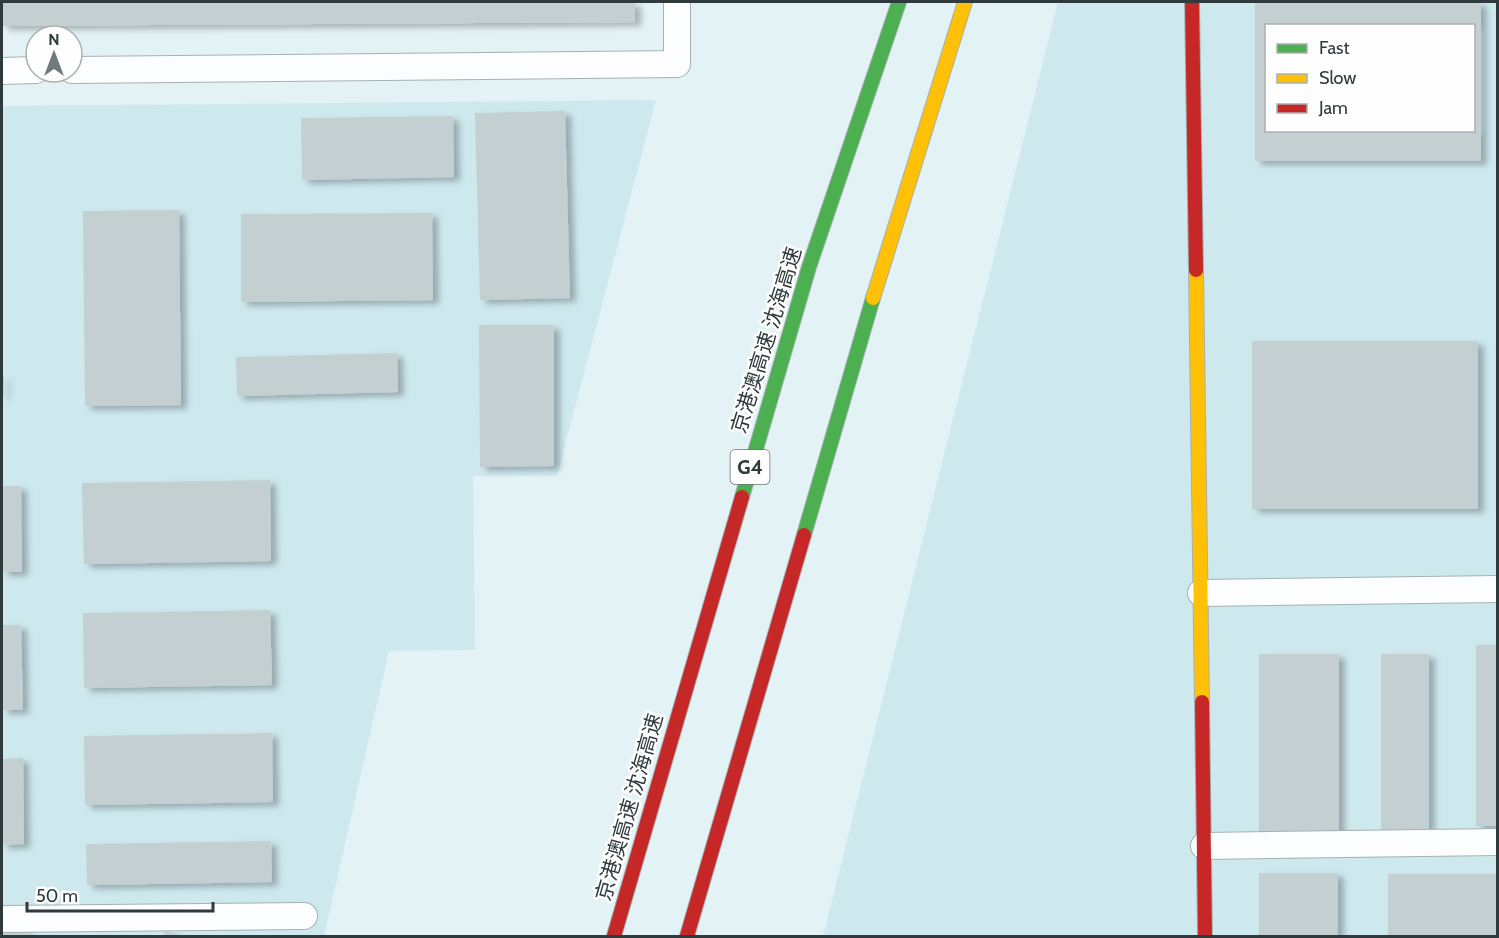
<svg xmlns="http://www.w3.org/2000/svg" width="1499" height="938" viewBox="0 0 1499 938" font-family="Cabin,'Noto Sans SC',sans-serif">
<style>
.built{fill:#cee9ee;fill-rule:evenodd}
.building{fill:#c4cfd1;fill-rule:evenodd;filter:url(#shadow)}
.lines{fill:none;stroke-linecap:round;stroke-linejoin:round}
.street-casing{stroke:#a5b1b3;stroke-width:28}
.fast-casing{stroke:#a5b1b3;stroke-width:16}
.slow-casing{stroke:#a5b1b3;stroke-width:16}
.jam-casing{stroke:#a5b1b3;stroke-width:16}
.street{stroke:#fbfdfe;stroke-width:26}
.fast{stroke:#4caf50;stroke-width:14}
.slow{stroke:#ffc107;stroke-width:14}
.jam{stroke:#c62828;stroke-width:14}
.labels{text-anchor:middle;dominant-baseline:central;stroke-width:5;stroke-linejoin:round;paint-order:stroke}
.shield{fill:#fefefe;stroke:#6d7576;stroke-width:1.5}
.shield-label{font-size:20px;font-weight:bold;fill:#2f3a3c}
.street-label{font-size:21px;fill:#2f3a3c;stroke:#fefefe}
</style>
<defs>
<filter id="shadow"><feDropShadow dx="6" dy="4" stdDeviation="3" flood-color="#0004"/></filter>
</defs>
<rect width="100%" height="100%" fill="#e3f2f5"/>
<g class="built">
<path d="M1058 2H1497V936H823ZM1266 26H1474V130H1266Z"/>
<polygon points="656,100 557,476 473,476 475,650 389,651 324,936 2,936 2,106"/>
</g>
<g class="building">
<polygon points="2,2 635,2 635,22 2,26"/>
<path d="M1255 2H1481V161H1255ZM1266 26H1474V130H1266Z"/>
<polygon points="565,111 570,298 480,300 475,113"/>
<polygon points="453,116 454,177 302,180 301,118"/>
<polygon points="179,210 181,405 85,406 83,211"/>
<polygon points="432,213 433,300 241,302 241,214"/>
<polygon points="479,325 554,325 554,466 480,467"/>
<rect x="1252" y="341" width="226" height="168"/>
<polygon points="397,353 398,392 237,396 236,357"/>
<rect x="2" y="376" width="2" height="20"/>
<polygon points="270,480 271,561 84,564 82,483"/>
<polygon points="2,486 21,486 22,572 2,572"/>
<polygon points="270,610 272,685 84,688 83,613"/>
<polygon points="2,625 21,625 23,710 2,710"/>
<rect x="1476" y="645" width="22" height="181"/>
<rect x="1259" y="654" width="80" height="181"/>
<rect x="1381" y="654" width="48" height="181"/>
<polygon points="272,733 273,802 85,805 84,736"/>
<polygon points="23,758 24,844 2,845 2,759"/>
<polygon points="271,841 272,882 87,885 86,844"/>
<rect x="1259" y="873" width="79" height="63"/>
<rect x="1388" y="874" width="110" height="62"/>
<polygon points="165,931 185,936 164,936"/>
<polygon points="2,932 29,932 30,936 2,936"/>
</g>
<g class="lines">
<defs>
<g id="street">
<polyline points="72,70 677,64 677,2"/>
<polyline points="2,71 36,70"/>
<polyline points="1201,593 1498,589"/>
<polyline points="1204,846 1498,842"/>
<polyline points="2,919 304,916"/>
</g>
<g id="fast">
<polyline points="742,497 809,267 899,2"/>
<polyline points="804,535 873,298"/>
</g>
<g id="slow">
<polyline points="1196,270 1202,702"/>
<polyline points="873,298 965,2"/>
</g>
<g id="jam">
<polyline points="1192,2 1196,270"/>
<polyline points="1202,702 1205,936"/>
<polyline points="614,936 742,497"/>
<polyline points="687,936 804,535"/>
</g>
</defs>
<use href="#street" class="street-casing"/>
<use href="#fast" class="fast-casing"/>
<use href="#slow" class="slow-casing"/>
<use href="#jam" class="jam-casing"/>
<use href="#street" class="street"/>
<use href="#fast" class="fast"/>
<use href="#slow" class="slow"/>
<use href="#jam" class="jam"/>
</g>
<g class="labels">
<rect class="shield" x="730.5" y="450" width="39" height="34" rx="4.5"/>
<g class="shield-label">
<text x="750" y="467">G4</text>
</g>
<g class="street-label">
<text transform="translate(766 340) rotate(-73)">京港澳高速 沈海高速</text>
<text transform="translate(629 807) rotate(-74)">京港澳高速 沈海高速</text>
</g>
</g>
<rect width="1499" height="938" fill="none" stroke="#2f3a3c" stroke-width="6"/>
<rect x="1265" y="24" width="210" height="108" fill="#fefefe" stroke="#abb0b0" stroke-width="1.5"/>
<rect x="1277" y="44" width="30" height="9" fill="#4caf50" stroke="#abb0b0" stroke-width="1.5"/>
<text x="1319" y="54" font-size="18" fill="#2f3a3c">Fast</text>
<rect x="1277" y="74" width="30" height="9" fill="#ffc107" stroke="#abb0b0" stroke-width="1.5"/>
<text x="1319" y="84" font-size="18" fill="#2f3a3c">Slow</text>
<rect x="1277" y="104" width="30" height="9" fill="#c62828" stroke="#abb0b0" stroke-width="1.5"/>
<text x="1319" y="114" font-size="18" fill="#2f3a3c">Jam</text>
<g transform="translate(54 54)"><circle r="28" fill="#fefefe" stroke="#abb0b0" stroke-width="1.5"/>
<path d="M0-4.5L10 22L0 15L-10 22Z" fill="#6e7a7d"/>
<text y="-9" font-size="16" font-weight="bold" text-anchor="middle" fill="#2f3a3c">N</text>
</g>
<path d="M27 902v9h186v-9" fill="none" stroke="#2f3a3c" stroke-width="3"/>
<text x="36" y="902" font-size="18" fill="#2f3a3c" stroke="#fefefe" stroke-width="4.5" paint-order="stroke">50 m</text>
</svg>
